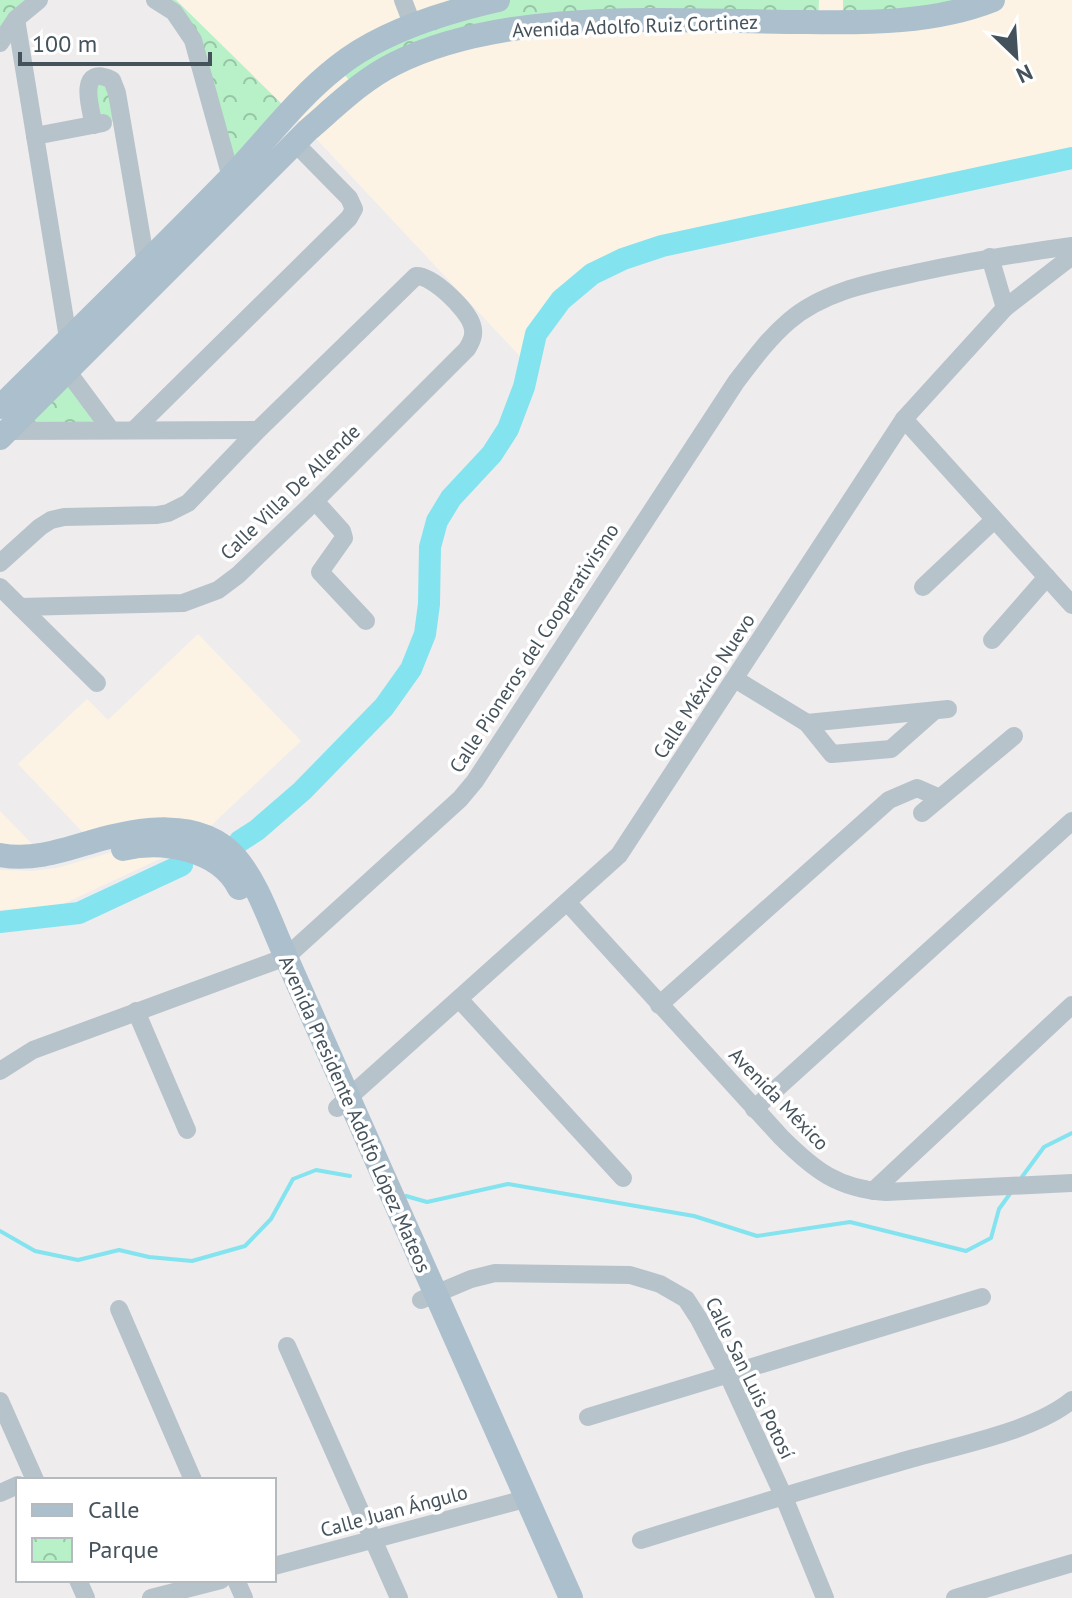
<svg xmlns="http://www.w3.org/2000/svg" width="1072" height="1598" viewBox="0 0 1072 1598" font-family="'PT Sans',sans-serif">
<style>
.commercial{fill:#fcf3e4}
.park{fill:url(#park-crowns)}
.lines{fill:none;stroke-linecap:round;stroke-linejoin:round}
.stream{stroke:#83e3ef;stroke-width:4}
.river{stroke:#83e3ef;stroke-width:22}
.minor{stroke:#b7c3cb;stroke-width:18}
.major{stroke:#abbfcd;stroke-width:24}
.labels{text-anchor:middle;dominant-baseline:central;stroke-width:7;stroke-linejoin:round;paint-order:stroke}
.street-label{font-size:20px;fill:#44525b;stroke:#fff}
</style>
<defs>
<pattern id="park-crowns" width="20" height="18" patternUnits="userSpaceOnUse" patternTransform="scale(2)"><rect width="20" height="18" fill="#b8f0c8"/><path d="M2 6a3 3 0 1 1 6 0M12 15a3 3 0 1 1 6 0" fill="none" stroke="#97c5a5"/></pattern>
</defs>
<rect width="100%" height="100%" fill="#efeced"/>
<g class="commercial">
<polygon points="176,0 1072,0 1072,158 662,246 623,259 592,274 561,300 536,334 529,366 308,130"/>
<polygon points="198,634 301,741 200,836 92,842 18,764 87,699 108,720"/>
<polygon points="0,811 43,855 0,855"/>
<polygon points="127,848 181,849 59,906 0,910 0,870 33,871 57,868"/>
</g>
<g class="park">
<polygon points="0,0 39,0 0,43"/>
<polygon points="155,0 176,0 290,112 231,177 201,65"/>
<polygon points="498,0 819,0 818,22 500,30 356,88 337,66"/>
<polygon points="843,0 993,0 843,22"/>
<polygon points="104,77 122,119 94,125 88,84"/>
<polygon points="68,372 111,430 8,431"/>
</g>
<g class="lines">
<g class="stream">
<polyline points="1019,1181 1044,1147 1072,1133"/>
<polyline points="406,1196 427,1202 508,1184 694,1216 757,1236 850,1222 966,1251 991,1238 999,1209 1012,1191"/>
<polyline points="0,1231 35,1251 78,1260 119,1250 149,1257 192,1261 245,1246 271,1219 293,1179 316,1170 350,1176"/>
</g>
<g class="river">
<polyline points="240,841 257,830 302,791 384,707 411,669 425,634 429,604 430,547 437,521 451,498 492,454 508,429 524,387 536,334 561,300 592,274 623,259 662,246 1072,158"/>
<polyline points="0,922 79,913 182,865"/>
</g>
<g class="minor">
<polyline points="155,0 174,12 193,40 231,177"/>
<polyline points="403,0 413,26"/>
<polyline points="16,19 68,338"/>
<polyline points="0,43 16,19 39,0"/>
<path d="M94 125C90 108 77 63 112 80L117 93 146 263"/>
<polyline points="35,136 103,123"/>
<polyline points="990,257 1005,308"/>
<polyline points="68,372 111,430"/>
<polyline points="904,419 1072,605"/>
<polyline points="134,430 349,218 354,209 349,198 295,143"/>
<polyline points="8,431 258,430"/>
<polyline points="315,501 342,531 344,538 320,572 366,621"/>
<path d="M0 563 40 527 51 520 64 517 157 515 168 513 188 503 258 430 416 276C432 275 467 309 472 325 475 334 472 341 467 349L315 501 238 575 218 590 183 603 20 607"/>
<polyline points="0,587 97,683"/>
<polyline points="923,587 994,520"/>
<polyline points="992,640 1047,577"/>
<polyline points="735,679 807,723 832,754 891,749 934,711"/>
<polyline points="807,723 948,709"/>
<polyline points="922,813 1014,736"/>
<path d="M567 902 781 1137C814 1170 838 1189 886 1192L1072 1183"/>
<polyline points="460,1000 623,1178"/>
<polyline points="659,1005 889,800 917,788 940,798"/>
<polyline points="136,1011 187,1130"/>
<path d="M0 1071 33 1050 286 957 460 799 475 781 736 382C752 361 768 339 789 321 825 290 875 282 920 272 971 261 1021 253 1072 246"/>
<polyline points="337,1108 619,855 904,419 1005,308 1072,256"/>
<polyline points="754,1109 1072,821"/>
<polyline points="873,1191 1072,1005"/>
<polyline points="421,1300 471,1279 495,1273 630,1275 660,1284 686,1299 699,1319 728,1375 783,1495 825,1598"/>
<polyline points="119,1309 193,1480"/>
<polyline points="287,1346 399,1598"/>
<polyline points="0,1401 35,1480"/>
<polyline points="588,1417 982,1297"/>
<polyline points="0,1493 18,1485"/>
<path d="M641 1540C727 1513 813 1487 900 1462 950 1447 1032 1433 1072 1400"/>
<polyline points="274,1566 525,1499"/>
<polyline points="78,1580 86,1598"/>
<polyline points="236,1580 244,1598"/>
<polyline points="151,1598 221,1580"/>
<polyline points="955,1598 1072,1563"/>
</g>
<g class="major">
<path d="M0 407C76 332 153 257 228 180 264 143 296 99 337 67 380 32 445 12 498 0"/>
<path d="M0 438 308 130C336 106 362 80 394 64 509 6 680 22 807 22 868 23 935 23 993 0"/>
<path d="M123 849C162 839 220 849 239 888"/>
<path d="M0 855C31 861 61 851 91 842 136 829 200 816 236 858 259 885 271 925 286 957L571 1598"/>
</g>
</g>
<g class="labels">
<g class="street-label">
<text transform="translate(635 26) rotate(-2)">Avenida Adolfo Ruiz Cortinez</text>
<text transform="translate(290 492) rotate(-44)">Calle Villa De Allende</text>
<text transform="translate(534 648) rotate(-57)">Calle Pioneros del Cooperativismo</text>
<text transform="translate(704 686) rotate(-57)">Calle México Nuevo</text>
<text transform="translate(779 1099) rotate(46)">Avenida México</text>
<text transform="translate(355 1114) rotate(66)">Avenida Presidente Adolfo López Mateos</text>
<text transform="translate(750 1378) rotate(64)">Calle San Luis Potosí</text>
<text transform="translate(394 1511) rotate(-15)">Calle Juan Ángulo</text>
</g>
</g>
<rect x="16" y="1478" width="260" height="104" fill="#ffffff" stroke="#b4babd" stroke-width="2"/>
<rect x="32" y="1504" width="40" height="12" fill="#abbfcd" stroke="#b4babd" stroke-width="2"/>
<text x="88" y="1518" font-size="24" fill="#44525b">Calle</text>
<rect x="32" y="1538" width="40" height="24" fill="url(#park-crowns)" stroke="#b4babd" stroke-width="2"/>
<text x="88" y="1558" font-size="24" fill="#44525b">Parque</text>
<g transform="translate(1016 56) rotate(155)" stroke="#ffffff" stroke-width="6" paint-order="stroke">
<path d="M0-6L14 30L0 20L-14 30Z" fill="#44525b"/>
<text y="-12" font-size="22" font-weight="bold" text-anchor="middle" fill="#44525b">N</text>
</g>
<path d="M20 52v12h190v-12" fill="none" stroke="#44525b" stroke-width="4"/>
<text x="32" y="52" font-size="24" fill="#44525b" stroke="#ffffff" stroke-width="6" paint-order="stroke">100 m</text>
</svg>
